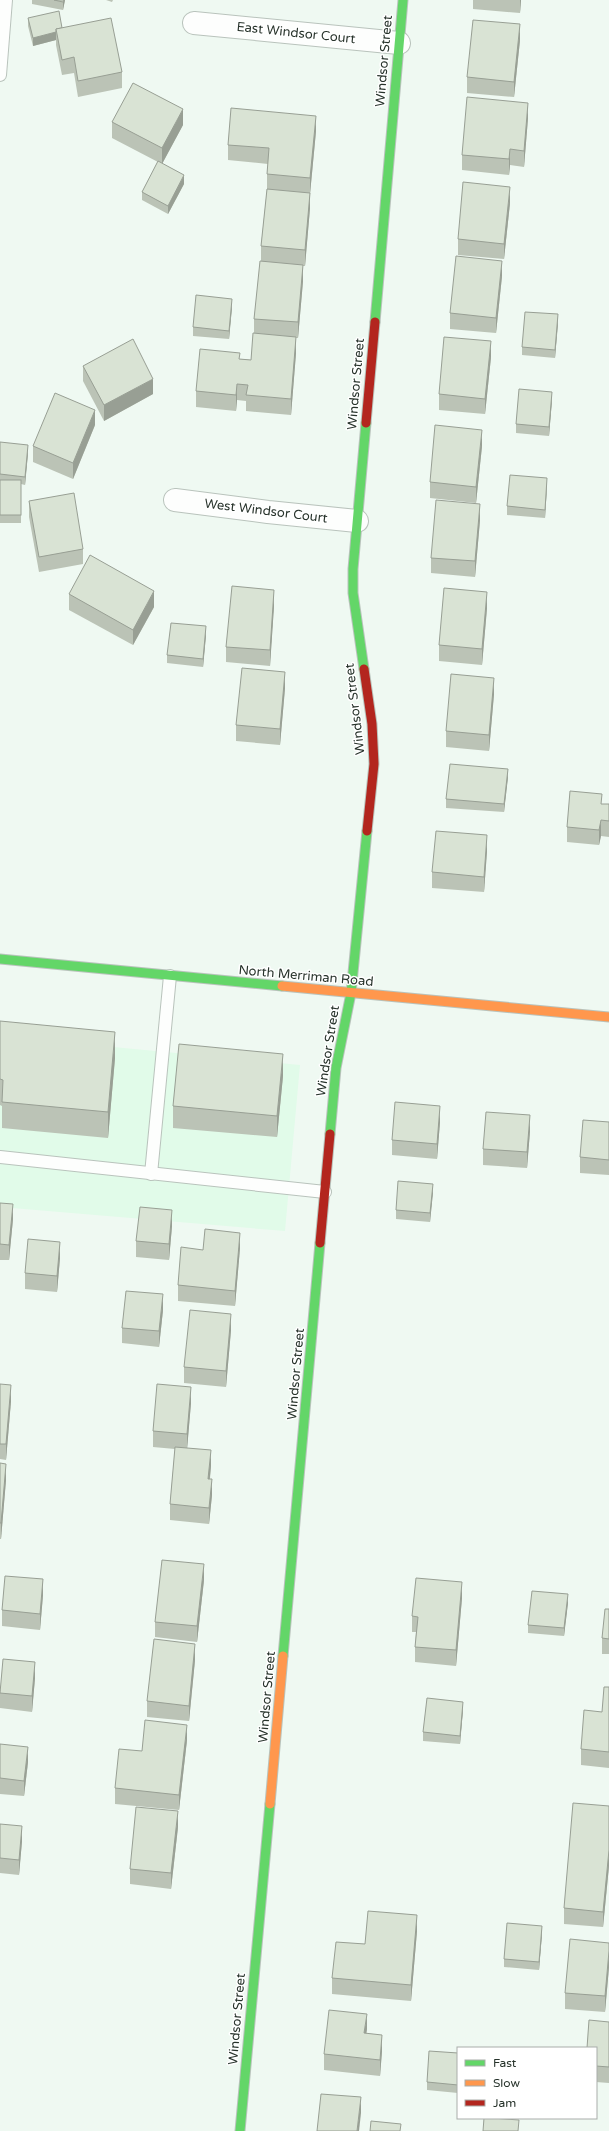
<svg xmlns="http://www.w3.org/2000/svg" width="609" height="2131" viewBox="0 0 609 2131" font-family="'Varela Round',sans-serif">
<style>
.built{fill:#e1fbe9}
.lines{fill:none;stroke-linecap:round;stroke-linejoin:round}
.lane-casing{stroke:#b9c3bc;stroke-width:14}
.street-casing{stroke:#b9c3bc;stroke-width:24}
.fast-casing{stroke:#b9c3bc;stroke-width:11}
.slow-casing{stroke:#b9c3bc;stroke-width:11}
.jam-casing{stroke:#b9c3bc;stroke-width:11}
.lane{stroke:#fdfefd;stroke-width:12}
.street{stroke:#fdfefd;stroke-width:22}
.fast{stroke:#63d668;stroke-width:9}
.slow{stroke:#ff974d;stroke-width:9}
.jam{stroke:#b3261e;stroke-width:9}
.wall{fill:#bbc3b6}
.shaded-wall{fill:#989f94}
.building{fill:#d9e3d4;stroke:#989f94}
.labels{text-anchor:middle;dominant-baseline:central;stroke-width:3;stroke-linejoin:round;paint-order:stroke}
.street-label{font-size:13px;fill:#27332b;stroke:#fff}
</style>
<rect width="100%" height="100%" fill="#eff9f2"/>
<polygon class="built" points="0,1036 300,1065 285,1231 0,1207"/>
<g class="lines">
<defs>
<g id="lane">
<polyline points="0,75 6,0"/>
<polyline points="0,1157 325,1192"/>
<polyline points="151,1174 170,976"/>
</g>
<g id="street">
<polyline points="194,23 399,43"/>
<polyline points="175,500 268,512 357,521"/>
</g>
<g id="fast">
<polyline points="375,322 403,0"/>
<polyline points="364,669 353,593 353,569 366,423"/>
<polyline points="0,959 282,986"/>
<polyline points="330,1134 336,1068 351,993 367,831"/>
<polyline points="283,1656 320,1243"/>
<polyline points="240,2131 270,1804"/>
</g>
<g id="slow">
<polyline points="282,986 609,1017"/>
<polyline points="270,1804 283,1656"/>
</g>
<g id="jam">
<polyline points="366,423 375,322"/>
<polyline points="364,669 372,724 374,764 367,831"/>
<polyline points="320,1243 330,1134"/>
</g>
</defs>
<use href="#lane" class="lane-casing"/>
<use href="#street" class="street-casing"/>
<use href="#fast" class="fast-casing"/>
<use href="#slow" class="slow-casing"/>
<use href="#jam" class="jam-casing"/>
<use href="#lane" class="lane"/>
<use href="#street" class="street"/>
<use href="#fast" class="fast"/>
<use href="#slow" class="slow"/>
<use href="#jam" class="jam"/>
</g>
<g class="wall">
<polygon points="32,0 65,0 63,10 32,4"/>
<polygon points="106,0 113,0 112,2"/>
<polygon points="473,0 521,0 520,13 473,9"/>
<polygon points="28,18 62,28 122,72 122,88 78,97 74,73 62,75 56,45 56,40 33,46 28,26"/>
<polygon points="520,40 514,97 467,93 467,77"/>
<polygon points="528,118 524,167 510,165 509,175 462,170 462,155"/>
<polygon points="112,122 183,125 162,164 184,184 168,214 142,200 142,192 158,162 112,138"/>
<polygon points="316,131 310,194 310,208 305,266 303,266 303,281 298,338 296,338 296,353 291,415 246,411 246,401 237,400 236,411 196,407 196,391 240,359 251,360 254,333 254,319 261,261 261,246 267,189 267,174 268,164 228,160 228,145"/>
<polygon points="510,203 504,259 458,255 458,239"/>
<polygon points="502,276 496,333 450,329 450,313"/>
<polygon points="232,307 229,339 193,336 193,327"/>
<polygon points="558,323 555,358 522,355 522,347"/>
<polygon points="491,357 485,414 439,410 439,394"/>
<polygon points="83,366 153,394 104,421 83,381"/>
<polygon points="552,400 549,436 516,433 516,424"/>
<polygon points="95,425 73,479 33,462 33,446"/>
<polygon points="0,442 28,453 25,485 21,484 21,523 0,523"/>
<polygon points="482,446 476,503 430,498 430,482"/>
<polygon points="547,486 545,518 507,515 507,506"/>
<polygon points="29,501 83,549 83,564 39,572 29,517"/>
<polygon points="480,520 475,577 431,573 431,558"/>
<polygon points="69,594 154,607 133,645 69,610"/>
<polygon points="274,606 270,666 226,662 226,647"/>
<polygon points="487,608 482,665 439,661 439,645"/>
<polygon points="206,635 203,667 167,663 167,655"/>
<polygon points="285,688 280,745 236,741 236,725"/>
<polygon points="494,694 489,751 446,747 446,731"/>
<polygon points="508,777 504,812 446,808 446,799"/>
<polygon points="602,804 609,804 609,837 601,836 599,845 567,842 567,827"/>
<polygon points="487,851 484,892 432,888 432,872"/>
<polygon points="0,1021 115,1058 108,1138 2,1128 2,1106 0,1105"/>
<polygon points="283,1076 277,1137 173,1128 173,1106"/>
<polygon points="440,1122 437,1159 392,1155 392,1140"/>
<polygon points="609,1122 609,1175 580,1173 580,1157"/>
<polygon points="530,1131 527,1168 483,1165 483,1149"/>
<polygon points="433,1192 430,1222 396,1219 396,1210"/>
<polygon points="0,1203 13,1219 9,1260 0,1260"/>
<polygon points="172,1226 169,1260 136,1257 136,1241"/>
<polygon points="240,1248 235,1306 178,1301 178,1285 203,1250"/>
<polygon points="60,1258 57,1292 25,1289 25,1273"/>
<polygon points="163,1310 159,1347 122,1343 122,1328"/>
<polygon points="231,1330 226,1387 184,1383 184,1367"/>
<polygon points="0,1384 11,1401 6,1460 0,1459"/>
<polygon points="191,1403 187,1448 211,1466 210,1479 212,1495 209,1524 170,1520 170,1504 175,1449 153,1447 153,1431"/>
<polygon points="0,1463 6,1480 1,1539 0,1539"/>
<polygon points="204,1580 197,1642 155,1637 155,1622"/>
<polygon points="43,1595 40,1630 2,1626 2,1610"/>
<polygon points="462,1598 456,1666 415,1662 415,1647 416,1632 412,1632 412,1616"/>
<polygon points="568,1603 564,1636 528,1633 528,1625"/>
<polygon points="609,1609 609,1654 602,1654 602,1638"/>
<polygon points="195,1660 189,1721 147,1717 147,1701"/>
<polygon points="35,1678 32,1712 0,1708 0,1690"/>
<polygon points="609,1687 609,1768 581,1765 581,1749 602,1712"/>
<polygon points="463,1710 460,1744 423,1741 423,1732"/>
<polygon points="187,1740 179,1810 115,1804 115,1788 142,1751"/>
<polygon points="0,1744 28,1762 24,1796 0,1794"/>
<polygon points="609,1806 609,1866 603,1927 564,1924 564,1908"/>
<polygon points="0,1824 22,1841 19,1875 0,1873"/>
<polygon points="178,1827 171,1889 130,1884 130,1869"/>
<polygon points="417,1931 411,2001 332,1994 332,1978 365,1944"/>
<polygon points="542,1934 539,1970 504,1967 504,1959"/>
<polygon points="609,1943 609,1967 605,2012 565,2009 565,1993"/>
<polygon points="609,2022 609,2083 596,2082 596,2048"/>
<polygon points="367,2029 366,2033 382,2051 380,2076 324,2070 324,2054"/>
<polygon points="458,2053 458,2093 427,2090 427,2082"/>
</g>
<g class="shaded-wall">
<polygon points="64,0 65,0 63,10 63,2"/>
<polygon points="520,0 521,0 520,13"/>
<polygon points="520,24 520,40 514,97 514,82"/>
<polygon points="56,32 56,40 33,46 33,38"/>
<polygon points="528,103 528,118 524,167 524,151"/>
<polygon points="183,109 183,125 162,164 162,148"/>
<polygon points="316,116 316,131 310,194 310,178"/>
<polygon points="510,149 510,165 509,175 509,159"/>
<polygon points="184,175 184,184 168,214 168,206"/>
<polygon points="510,187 510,203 504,259 504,244"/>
<polygon points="310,193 310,208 305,266 305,250"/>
<polygon points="502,261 502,276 496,333 496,318"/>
<polygon points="303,265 303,281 298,338 298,322"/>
<polygon points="232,299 232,307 229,339 229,331"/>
<polygon points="558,314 558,323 555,358 555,350"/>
<polygon points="296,337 296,353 291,415 291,399"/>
<polygon points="491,341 491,357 485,414 485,399"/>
<polygon points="153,379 153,394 104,421 104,405"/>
<polygon points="237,384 237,400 236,411 236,395"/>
<polygon points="552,392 552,400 549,436 549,427"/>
<polygon points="95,410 95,425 73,479 73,463"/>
<polygon points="482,430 482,446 476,503 476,487"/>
<polygon points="28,445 28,453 25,485 25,477"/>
<polygon points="547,478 547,486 545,518 545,510"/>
<polygon points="480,504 480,520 475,577 475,561"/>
<polygon points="274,590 274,606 270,666 270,650"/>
<polygon points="154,591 154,607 133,645 133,630"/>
<polygon points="487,592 487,608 482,665 482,649"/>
<polygon points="206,626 206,635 203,667 203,659"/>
<polygon points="285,672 285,688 280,745 280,729"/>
<polygon points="494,678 494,694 489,751 489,735"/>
<polygon points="508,769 508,777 504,812 504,804"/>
<polygon points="601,820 601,836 599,845 599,830"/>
<polygon points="487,835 487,851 484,892 484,877"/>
<polygon points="115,1032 115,1058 108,1138 108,1112"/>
<polygon points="283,1054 283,1076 277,1137 277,1116"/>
<polygon points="440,1106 440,1122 437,1159 437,1144"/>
<polygon points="530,1115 530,1131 527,1168 527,1152"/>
<polygon points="433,1184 433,1192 430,1222 430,1213"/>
<polygon points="13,1204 13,1219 9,1260 9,1245"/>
<polygon points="172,1210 172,1226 169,1260 169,1244"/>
<polygon points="240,1233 240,1248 235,1306 235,1291"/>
<polygon points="60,1242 60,1258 57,1292 57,1276"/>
<polygon points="163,1294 163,1310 159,1347 159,1331"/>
<polygon points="231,1314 231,1330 226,1387 226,1371"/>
<polygon points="11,1385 11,1401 6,1460 6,1444"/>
<polygon points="191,1387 191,1403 187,1450 187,1434"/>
<polygon points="211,1450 211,1466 208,1495 208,1479"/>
<polygon points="6,1464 6,1480 1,1539 1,1523"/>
<polygon points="212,1479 212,1495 209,1524 209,1508"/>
<polygon points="204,1564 204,1580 197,1642 197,1626"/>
<polygon points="43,1579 43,1595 40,1630 40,1614"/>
<polygon points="462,1582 462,1598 456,1666 456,1650"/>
<polygon points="568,1594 568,1603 564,1636 564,1628"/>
<polygon points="195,1644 195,1660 189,1721 189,1706"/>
<polygon points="35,1662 35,1678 32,1712 32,1696"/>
<polygon points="463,1702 463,1710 460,1744 460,1736"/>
<polygon points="187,1725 187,1740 179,1810 179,1795"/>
<polygon points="28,1747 28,1762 24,1796 24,1781"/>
<polygon points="178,1811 178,1827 171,1889 171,1873"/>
<polygon points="22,1826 22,1841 19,1875 19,1860"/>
<polygon points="609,1850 609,1866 603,1927 603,1912"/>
<polygon points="417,1915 417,1931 411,2001 411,1985"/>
<polygon points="542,1926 542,1934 539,1970 539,1962"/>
<polygon points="609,1951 609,1967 605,2012 605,1996"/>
<polygon points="367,2014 367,2029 364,2049 364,2033"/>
<polygon points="382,2035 382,2051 380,2076 380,2060"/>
<polygon points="361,2097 361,2113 359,2131 357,2131"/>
</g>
<g class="building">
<polygon points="54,0 64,0 63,2"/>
<polygon points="59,11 62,28 56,29 56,32 33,38 28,18"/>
<polygon points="111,18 122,72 78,81 74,57 62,60 56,29"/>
<polygon points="473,20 520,24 514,82 467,77"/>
<polygon points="133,83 183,109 162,148 112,122"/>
<polygon points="467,97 528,103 524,151 510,149 509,159 462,155"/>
<polygon points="231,108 316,116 310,178 267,174 269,148 228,145"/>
<polygon points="158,161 184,175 168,206 142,192"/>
<polygon points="463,182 510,187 504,244 458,239"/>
<polygon points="267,189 310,193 305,250 261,246"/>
<polygon points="456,256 502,261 496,318 450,313"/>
<polygon points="260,261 303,265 298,322 254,319"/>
<polygon points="196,295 232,299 229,331 193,327"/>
<polygon points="525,312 558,314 555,350 522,347"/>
<polygon points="253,333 296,337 291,399 246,395 248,385 237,384 236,395 196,391 200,349 240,353 239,359 251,360"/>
<polygon points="444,337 491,341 485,399 439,394"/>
<polygon points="133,339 153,379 104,405 83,366"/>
<polygon points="519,389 552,392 549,427 516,424"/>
<polygon points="55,393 95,410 73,463 33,446"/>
<polygon points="435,425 482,430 476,487 430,482"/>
<polygon points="0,442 28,445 25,477 0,474"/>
<polygon points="510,475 547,478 545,510 507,506"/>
<rect x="0" y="480" width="21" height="35"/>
<polygon points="74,493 83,549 39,557 29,501"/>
<polygon points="436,500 480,504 475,561 431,558"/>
<polygon points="90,555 154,591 133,630 69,594"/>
<polygon points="232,586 274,590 270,650 226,647"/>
<polygon points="444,588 487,592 482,649 439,645"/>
<polygon points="171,623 206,626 203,659 167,655"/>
<polygon points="242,668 285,672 280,729 236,725"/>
<polygon points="451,674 494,678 489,735 446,731"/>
<polygon points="450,764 508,769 504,804 446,799"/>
<polygon points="570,791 602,794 601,804 609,804 609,821 601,820 599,830 567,827"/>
<polygon points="436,831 487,835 484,877 432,872"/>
<polygon points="0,1021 115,1032 108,1112 2,1102 3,1080 0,1079"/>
<polygon points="179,1044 283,1054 277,1116 173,1106"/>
<polygon points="395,1102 440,1106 437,1144 392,1140"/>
<polygon points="486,1112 530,1115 527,1152 483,1149"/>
<polygon points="583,1120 609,1122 609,1160 580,1157"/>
<polygon points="398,1181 433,1184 430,1213 396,1210"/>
<polygon points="0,1203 13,1204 9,1245 0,1244"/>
<polygon points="140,1207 172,1210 169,1244 136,1241"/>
<polygon points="205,1229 240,1233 235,1291 178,1285 181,1247 203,1250"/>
<polygon points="28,1239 60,1242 57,1276 25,1273"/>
<polygon points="126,1291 163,1294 159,1331 122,1328"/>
<polygon points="190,1310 231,1314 226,1371 184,1367"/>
<polygon points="0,1384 11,1385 6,1444 0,1444"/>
<polygon points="157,1384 191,1387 187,1434 153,1431"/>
<polygon points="175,1447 211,1450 208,1479 212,1479 209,1508 170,1504"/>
<polygon points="0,1463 6,1464 1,1523 0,1523"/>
<polygon points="162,1560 204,1564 197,1626 155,1622"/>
<polygon points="5,1576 43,1579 40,1614 2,1610"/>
<polygon points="416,1578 462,1582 456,1650 415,1647 418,1617 412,1616"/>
<polygon points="532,1591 568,1594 564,1628 528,1625"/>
<polygon points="605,1609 609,1609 609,1639 602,1638"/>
<polygon points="154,1639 195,1644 189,1706 147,1701"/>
<polygon points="3,1659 35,1662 32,1696 0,1693"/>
<polygon points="604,1687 609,1687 609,1752 581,1749 584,1710 602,1712"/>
<polygon points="427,1698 463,1702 460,1736 423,1732"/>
<polygon points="145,1720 187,1725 179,1795 115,1788 119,1749 142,1751"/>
<polygon points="0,1744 28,1747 24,1781 0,1778"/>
<polygon points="573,1803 609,1806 609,1850 603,1912 564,1908"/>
<polygon points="136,1807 178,1811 171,1873 130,1869"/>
<polygon points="0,1824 22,1826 19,1860 0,1858"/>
<polygon points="368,1911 417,1915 411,1985 332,1978 336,1942 365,1944"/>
<polygon points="507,1923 542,1926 539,1962 504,1959"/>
<polygon points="570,1939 609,1943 609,1951 605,1996 565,1993"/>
<polygon points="329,2010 367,2014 364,2033 382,2035 380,2060 324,2054"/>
<polygon points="589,2020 609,2022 609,2067 596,2066 596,2048 587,2048"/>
<polygon points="429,2051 458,2053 458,2085 427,2082"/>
<polygon points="321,2094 361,2097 357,2131 317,2131"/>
<polygon points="484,2118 492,2118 519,2120 518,2131 483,2131"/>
<polygon points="371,2121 401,2124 400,2131 370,2131"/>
</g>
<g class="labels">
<g class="street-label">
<text transform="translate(296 33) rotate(6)">East Windsor Court</text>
<text transform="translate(384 61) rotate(-85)">Windsor Street</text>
<text transform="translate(356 384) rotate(-85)">Windsor Street</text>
<text transform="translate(266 511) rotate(7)">West Windsor Court</text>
<text transform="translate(355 709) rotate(-97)">Windsor Street</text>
<text transform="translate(306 976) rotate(5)">North Merriman Road</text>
<text transform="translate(328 1051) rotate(-81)">Windsor Street</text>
<text transform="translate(296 1374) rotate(-85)">Windsor Street</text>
<text transform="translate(267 1697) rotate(-85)">Windsor Street</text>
<text transform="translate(237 2019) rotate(-85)">Windsor Street</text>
</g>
</g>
<rect x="457" y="2047" width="140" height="72" fill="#ffffff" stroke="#a9adaa"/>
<rect x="465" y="2060" width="20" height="6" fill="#63d668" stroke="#a9adaa"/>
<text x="493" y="2067" font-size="12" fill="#27332b">Fast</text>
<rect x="465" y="2080" width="20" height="6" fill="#ff974d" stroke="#a9adaa"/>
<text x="493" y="2087" font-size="12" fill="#27332b">Slow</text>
<rect x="465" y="2100" width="20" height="6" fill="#b3261e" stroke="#a9adaa"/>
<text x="493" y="2107" font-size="12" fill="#27332b">Jam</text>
</svg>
